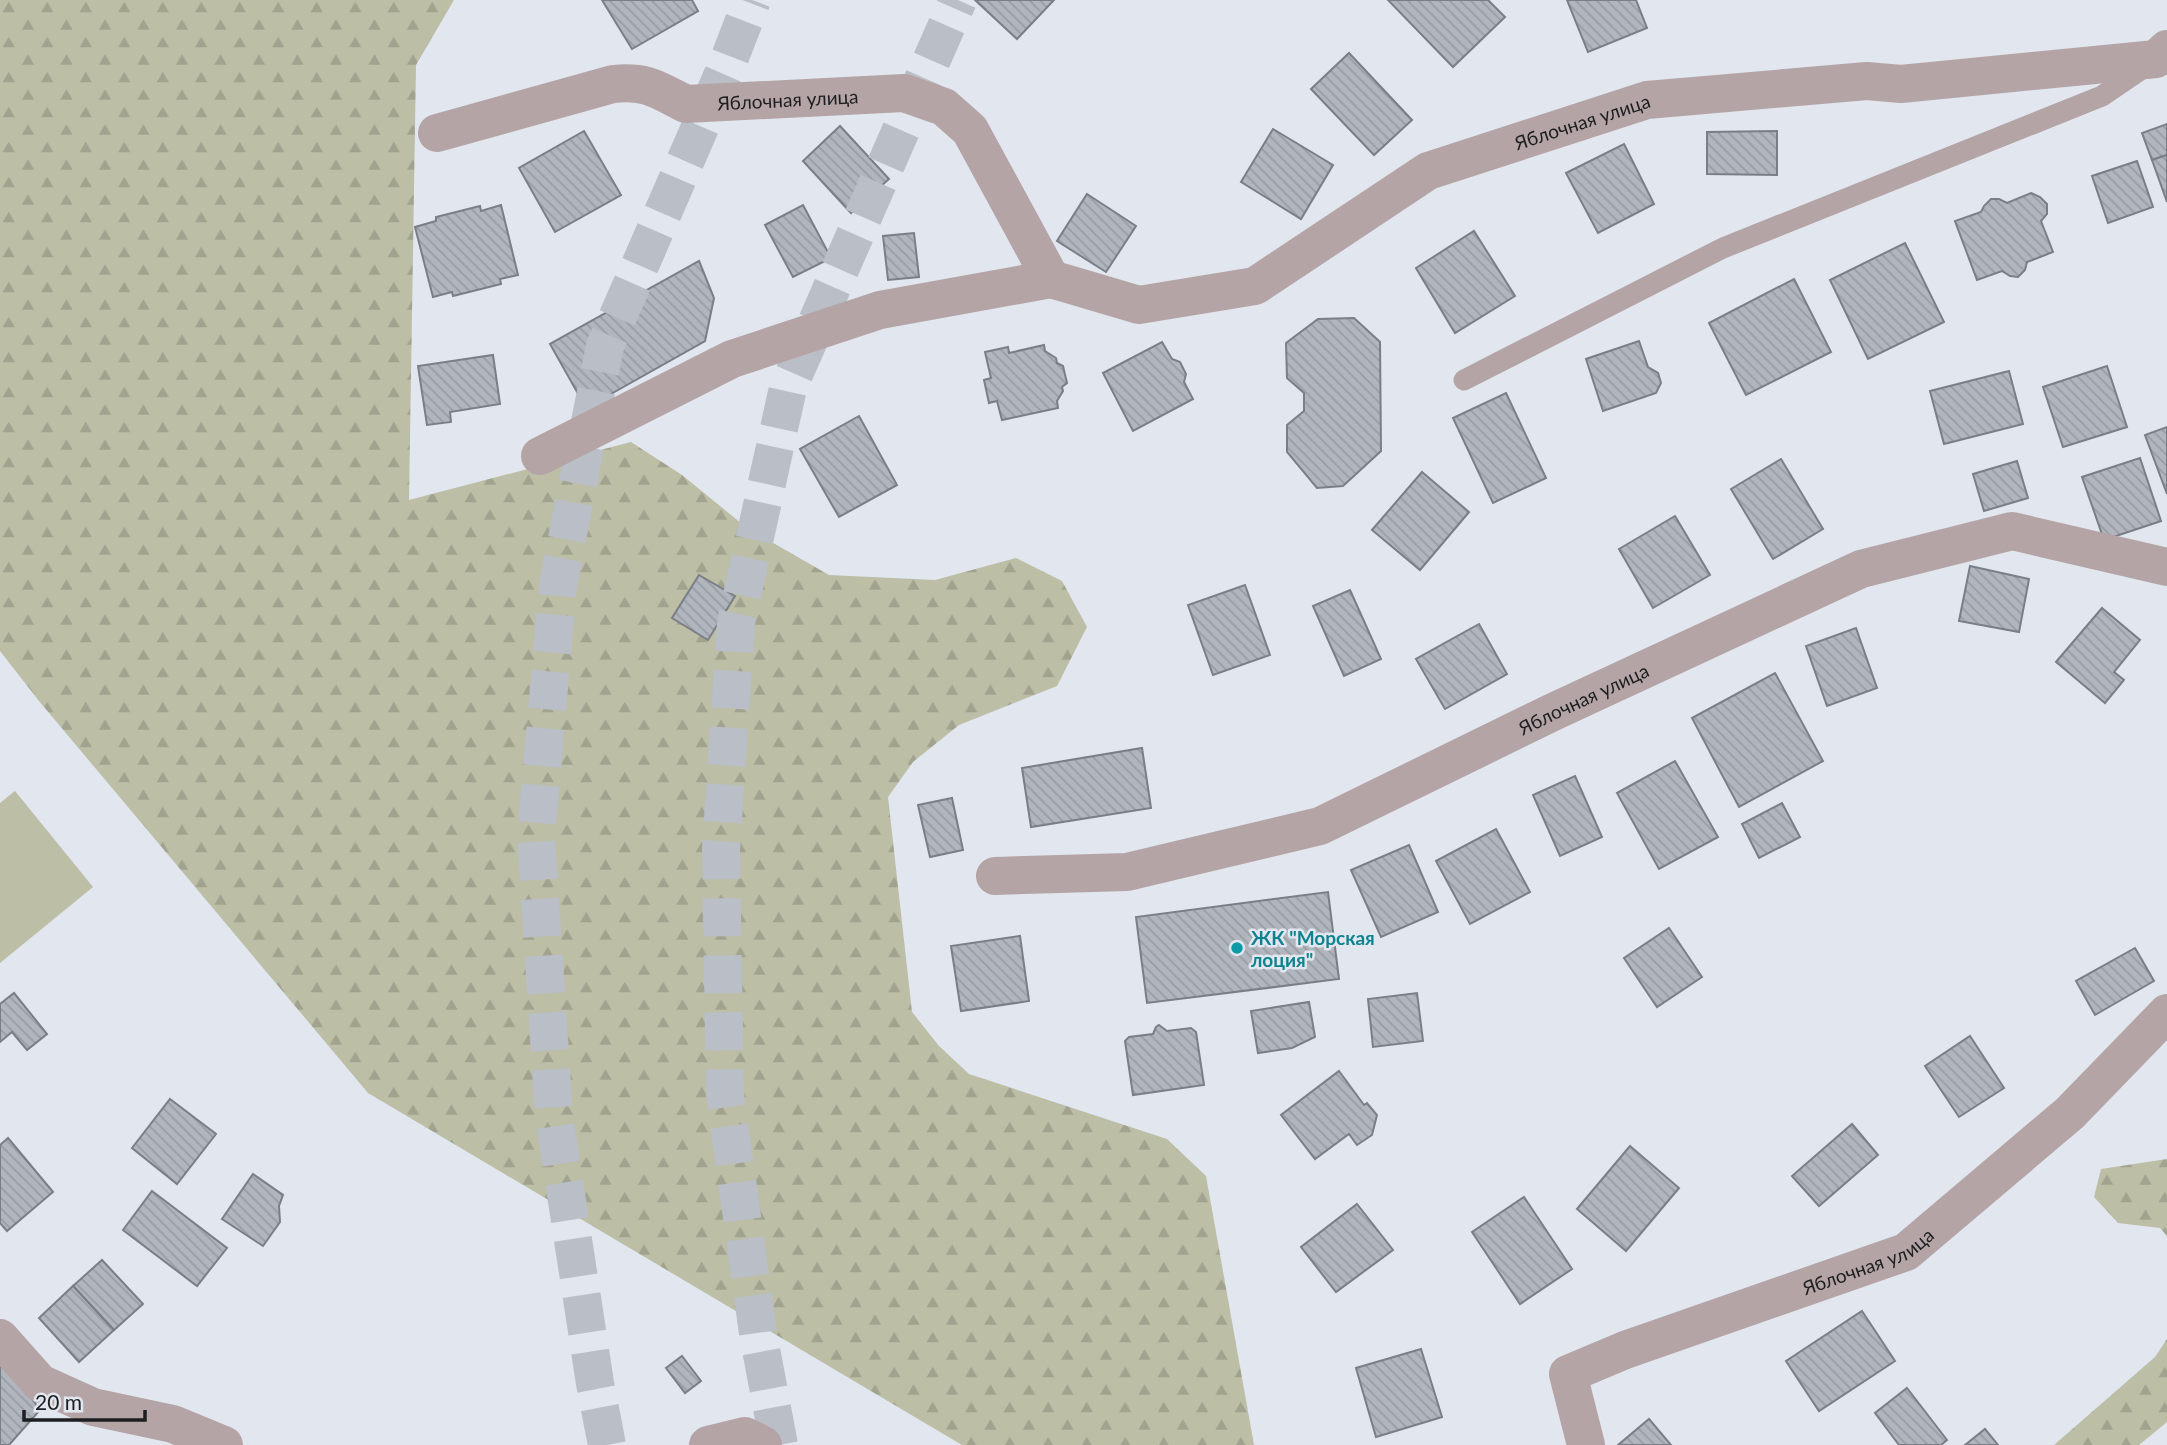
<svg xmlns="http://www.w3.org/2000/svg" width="2167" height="1445" viewBox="0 0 2167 1445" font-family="Lato,sans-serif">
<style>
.forest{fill:url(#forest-firs)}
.park{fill:#bcbea6}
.building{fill:url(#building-back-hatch);stroke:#7a7e86;stroke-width:2}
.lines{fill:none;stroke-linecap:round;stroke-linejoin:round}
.primary-tunnel{stroke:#babec6;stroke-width:38;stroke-dasharray:38 19;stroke-linecap:butt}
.service{stroke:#b4a4a5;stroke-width:21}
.minor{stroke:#b4a4a5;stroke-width:38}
.culture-dot{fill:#0f9aa8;stroke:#e1e6ef;stroke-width:2.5}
.labels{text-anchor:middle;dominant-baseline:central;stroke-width:5;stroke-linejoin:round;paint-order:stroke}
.street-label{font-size:19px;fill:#1c1e21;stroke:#e1e6ef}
.culture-label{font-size:19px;font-weight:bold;fill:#0d838f;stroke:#e1e6ef;text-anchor:start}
</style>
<defs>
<pattern id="forest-firs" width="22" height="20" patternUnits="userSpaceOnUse" patternTransform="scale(1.75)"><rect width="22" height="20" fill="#bcbea6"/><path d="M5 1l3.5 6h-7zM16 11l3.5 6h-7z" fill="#a1a38f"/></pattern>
<pattern id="building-back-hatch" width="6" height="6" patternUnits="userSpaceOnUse" patternTransform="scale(1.75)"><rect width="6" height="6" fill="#b1b6be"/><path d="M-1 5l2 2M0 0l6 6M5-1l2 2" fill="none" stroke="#989ca3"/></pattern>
</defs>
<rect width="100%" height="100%" fill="#e1e6ef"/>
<g class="forest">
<polygon points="0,0 454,0 416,65 409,500 631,442 682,475 747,528 829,575 935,580 1016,558 1062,581 1087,627 1057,686 959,725 913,762 888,797 912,1012 939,1046 969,1074 1167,1139 1206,1176 1254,1445 962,1445 368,1093 39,701 0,651"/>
<polygon points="2167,1159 2167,1236 2160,1228 2118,1223 2094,1197 2101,1169"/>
<polygon points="2167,1339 2167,1422 2139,1445 2054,1445 2155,1357"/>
</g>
<polygon class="park" points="15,791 93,887 0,963 0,803"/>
<g class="building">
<polygon points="602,0 692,0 698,11 632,49"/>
<polygon points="975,0 1054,0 1017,39"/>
<polygon points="1388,0 1488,0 1505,17 1453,67"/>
<polygon points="1567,0 1636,0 1647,28 1588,52"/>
<polygon points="1349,53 1412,120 1374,155 1311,89"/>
<polygon points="2167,124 2167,155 2152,160 2142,133"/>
<polygon points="840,126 889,179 851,213 803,161"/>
<polygon points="1273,129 1333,165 1301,219 1241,182"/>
<polygon points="584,131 621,195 555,232 519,168"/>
<polygon points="1777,131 1777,175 1707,174 1707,132"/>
<polygon points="1624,144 1654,204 1598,233 1566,173"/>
<polygon points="2167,155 2167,202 2152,160"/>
<polygon points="2137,161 2153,207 2108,223 2092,176"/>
<polygon points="2031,193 2040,197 2047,204 2047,214 2041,221 2053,252 2027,262 2025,270 2018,277 2010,276 2002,271 1977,280 1955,221 1981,212 1984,206 1991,199 1999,199 2007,203"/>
<polygon points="1087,194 1136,226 1106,272 1057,241"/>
<polygon points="501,205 518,275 500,279 501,284 453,296 452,292 433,297 415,227 436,221 436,217 480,206 481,211"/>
<polygon points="803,205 831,258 793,277 765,225"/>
<polygon points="1474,231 1515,296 1455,333 1416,268"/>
<polygon points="914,233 919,277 888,280 883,236"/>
<polygon points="1905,243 1944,322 1868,359 1830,280"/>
<polygon points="699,261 714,298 705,341 586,408 550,344"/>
<polygon points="1794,279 1831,352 1746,395 1709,323"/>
<polygon points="1354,318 1380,342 1381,451 1343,486 1317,488 1287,452 1287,425 1304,411 1304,393 1287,378 1286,343 1318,319"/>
<polygon points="1639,341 1648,367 1658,373 1661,383 1656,393 1603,411 1586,359"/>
<polygon points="1162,342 1172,359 1180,362 1186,374 1184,382 1193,399 1133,431 1103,373"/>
<polygon points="1044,345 1045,351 1056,358 1057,363 1063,366 1067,383 1062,387 1063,391 1057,401 1058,408 1002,420 997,401 989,403 984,380 991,378 985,352 1008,347 1009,353"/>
<polygon points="493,355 500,404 450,412 451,422 427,425 418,366"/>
<polygon points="2107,366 2127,427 2063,447 2043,387"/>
<polygon points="2009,371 2023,424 1944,444 1930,391"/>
<polygon points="1506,393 1546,478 1493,503 1453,418"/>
<polygon points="859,416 897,485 839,517 800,449"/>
<polygon points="2167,427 2167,494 2145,435"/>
<polygon points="2140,458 2161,521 2104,540 2082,477"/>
<polygon points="1781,459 1823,529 1773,559 1731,489"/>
<polygon points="2017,461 2028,498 1984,511 1973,474"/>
<polygon points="1422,472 1469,512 1420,570 1372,530"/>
<polygon points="1675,516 1710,575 1653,608 1619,549"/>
<polygon points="1970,566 2029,579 2019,632 1959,621"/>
<polygon points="699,575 735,596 708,640 672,618"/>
<polygon points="1245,585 1270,655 1213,675 1188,605"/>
<polygon points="1350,590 1381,659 1344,676 1313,606"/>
<polygon points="2102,608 2140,640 2114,672 2124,680 2105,703 2056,662"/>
<polygon points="1479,624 1507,674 1445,709 1416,659"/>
<polygon points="1856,628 1877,688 1827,706 1806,646"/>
<polygon points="1775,673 1823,761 1739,807 1692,718"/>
<polygon points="1142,748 1151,808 1031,827 1022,768"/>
<polygon points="1675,761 1718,837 1659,869 1617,793"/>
<polygon points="1575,776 1602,837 1560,856 1533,795"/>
<polygon points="952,798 963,850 930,857 918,805"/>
<polygon points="1782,803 1800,837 1759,858 1742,824"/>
<polygon points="1496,829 1530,892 1470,924 1436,861"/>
<polygon points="1409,845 1438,912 1381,937 1351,870"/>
<polygon points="1328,892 1339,979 1147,1003 1136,917"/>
<polygon points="1669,928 1702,977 1657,1007 1624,958"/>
<polygon points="1020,936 1029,1001 961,1011 951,946"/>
<polygon points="2135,948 2154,981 2095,1015 2076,981"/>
<polygon points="14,993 47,1034 27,1050 12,1032 0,1042 0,1004"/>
<polygon points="1417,993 1423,1041 1373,1047 1368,999"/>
<polygon points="1309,1002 1315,1037 1292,1048 1258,1053 1251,1011"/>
<polygon points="1159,1025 1167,1031 1191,1028 1196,1032 1204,1085 1133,1095 1125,1041 1129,1037 1153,1034 1156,1027"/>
<polygon points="1970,1036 2004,1088 1959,1117 1925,1066"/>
<polygon points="1339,1071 1364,1105 1367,1103 1377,1115 1372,1135 1357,1145 1349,1134 1315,1159 1281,1115"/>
<polygon points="170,1099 216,1134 177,1184 132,1148"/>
<polygon points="1852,1124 1878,1155 1819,1206 1792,1176"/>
<polygon points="8,1138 53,1192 7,1231 0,1223 0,1145"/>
<polygon points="1630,1146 1679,1188 1626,1251 1577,1209"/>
<polygon points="253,1174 283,1195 279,1206 280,1222 263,1246 222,1219"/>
<polygon points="152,1191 227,1248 197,1286 123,1230"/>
<polygon points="1524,1197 1572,1269 1520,1304 1472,1232"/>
<polygon points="1357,1204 1393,1250 1336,1292 1301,1247"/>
<polygon points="102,1260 143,1304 114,1330 73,1286"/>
<polygon points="73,1286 114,1330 79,1362 39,1318"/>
<polygon points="1862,1311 1895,1361 1819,1411 1786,1361"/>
<polygon points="1421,1349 1442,1417 1376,1437 1356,1368"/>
<polygon points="682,1356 701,1381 685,1393 666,1368"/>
<polygon points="2,1357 40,1410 9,1445 0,1445 0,1358"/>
<polygon points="1907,1388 1947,1440 1941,1445 1899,1445 1875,1413"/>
<polygon points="1649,1419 1671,1445 1618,1445"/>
<polygon points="1985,1429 1998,1445 1965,1445"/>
</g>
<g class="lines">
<g class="primary-tunnel">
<polyline points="607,1445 595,1383 554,1116 536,836 558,585 605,346 727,65 752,0"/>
<polyline points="779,1445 758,1333 725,1094 721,849 736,623 788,388 958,0"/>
</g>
<polyline class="service" points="1464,380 1723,248 2102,96 2146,66"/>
<g class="minor">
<path id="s1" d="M437 133 613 84C646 80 658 90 686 104L904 93 944 107 970 130 1051 279 1139 305 1255 286 1428 171 1647 100 1867 81 1901 84 2156 59 2167 49"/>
<polyline points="540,456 732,359 880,310 1051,279"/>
<path id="s2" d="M995 876 1127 872 1320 826 1553 712 1861 569 2012 531 2167 567"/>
<polyline points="0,1338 40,1383 93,1407 173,1424 224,1445"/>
<polyline points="708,1445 745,1436 763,1445"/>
<path id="s3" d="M1586 1445 1568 1374 1625 1350 1906 1252 2070 1113 2167 1013"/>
</g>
</g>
<circle class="culture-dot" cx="1237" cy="948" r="7"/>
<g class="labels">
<g class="street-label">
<text stroke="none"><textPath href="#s1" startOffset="362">Яблочная улица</textPath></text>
<text stroke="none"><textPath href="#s1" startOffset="1304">Яблочная улица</textPath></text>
<text stroke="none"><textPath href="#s2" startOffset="623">Яблочная улица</textPath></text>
<text stroke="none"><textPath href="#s3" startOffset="394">Яблочная улица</textPath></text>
</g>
<g class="culture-label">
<text x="1251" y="937">ЖК "Морская<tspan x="1251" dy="22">лоция"</tspan></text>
</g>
</g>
<path d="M24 1410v10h121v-10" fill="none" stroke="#1c1e21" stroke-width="3.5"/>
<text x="35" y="1410" font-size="21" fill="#1c1e21" stroke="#e1e6ef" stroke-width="5" paint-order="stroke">20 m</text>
</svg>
